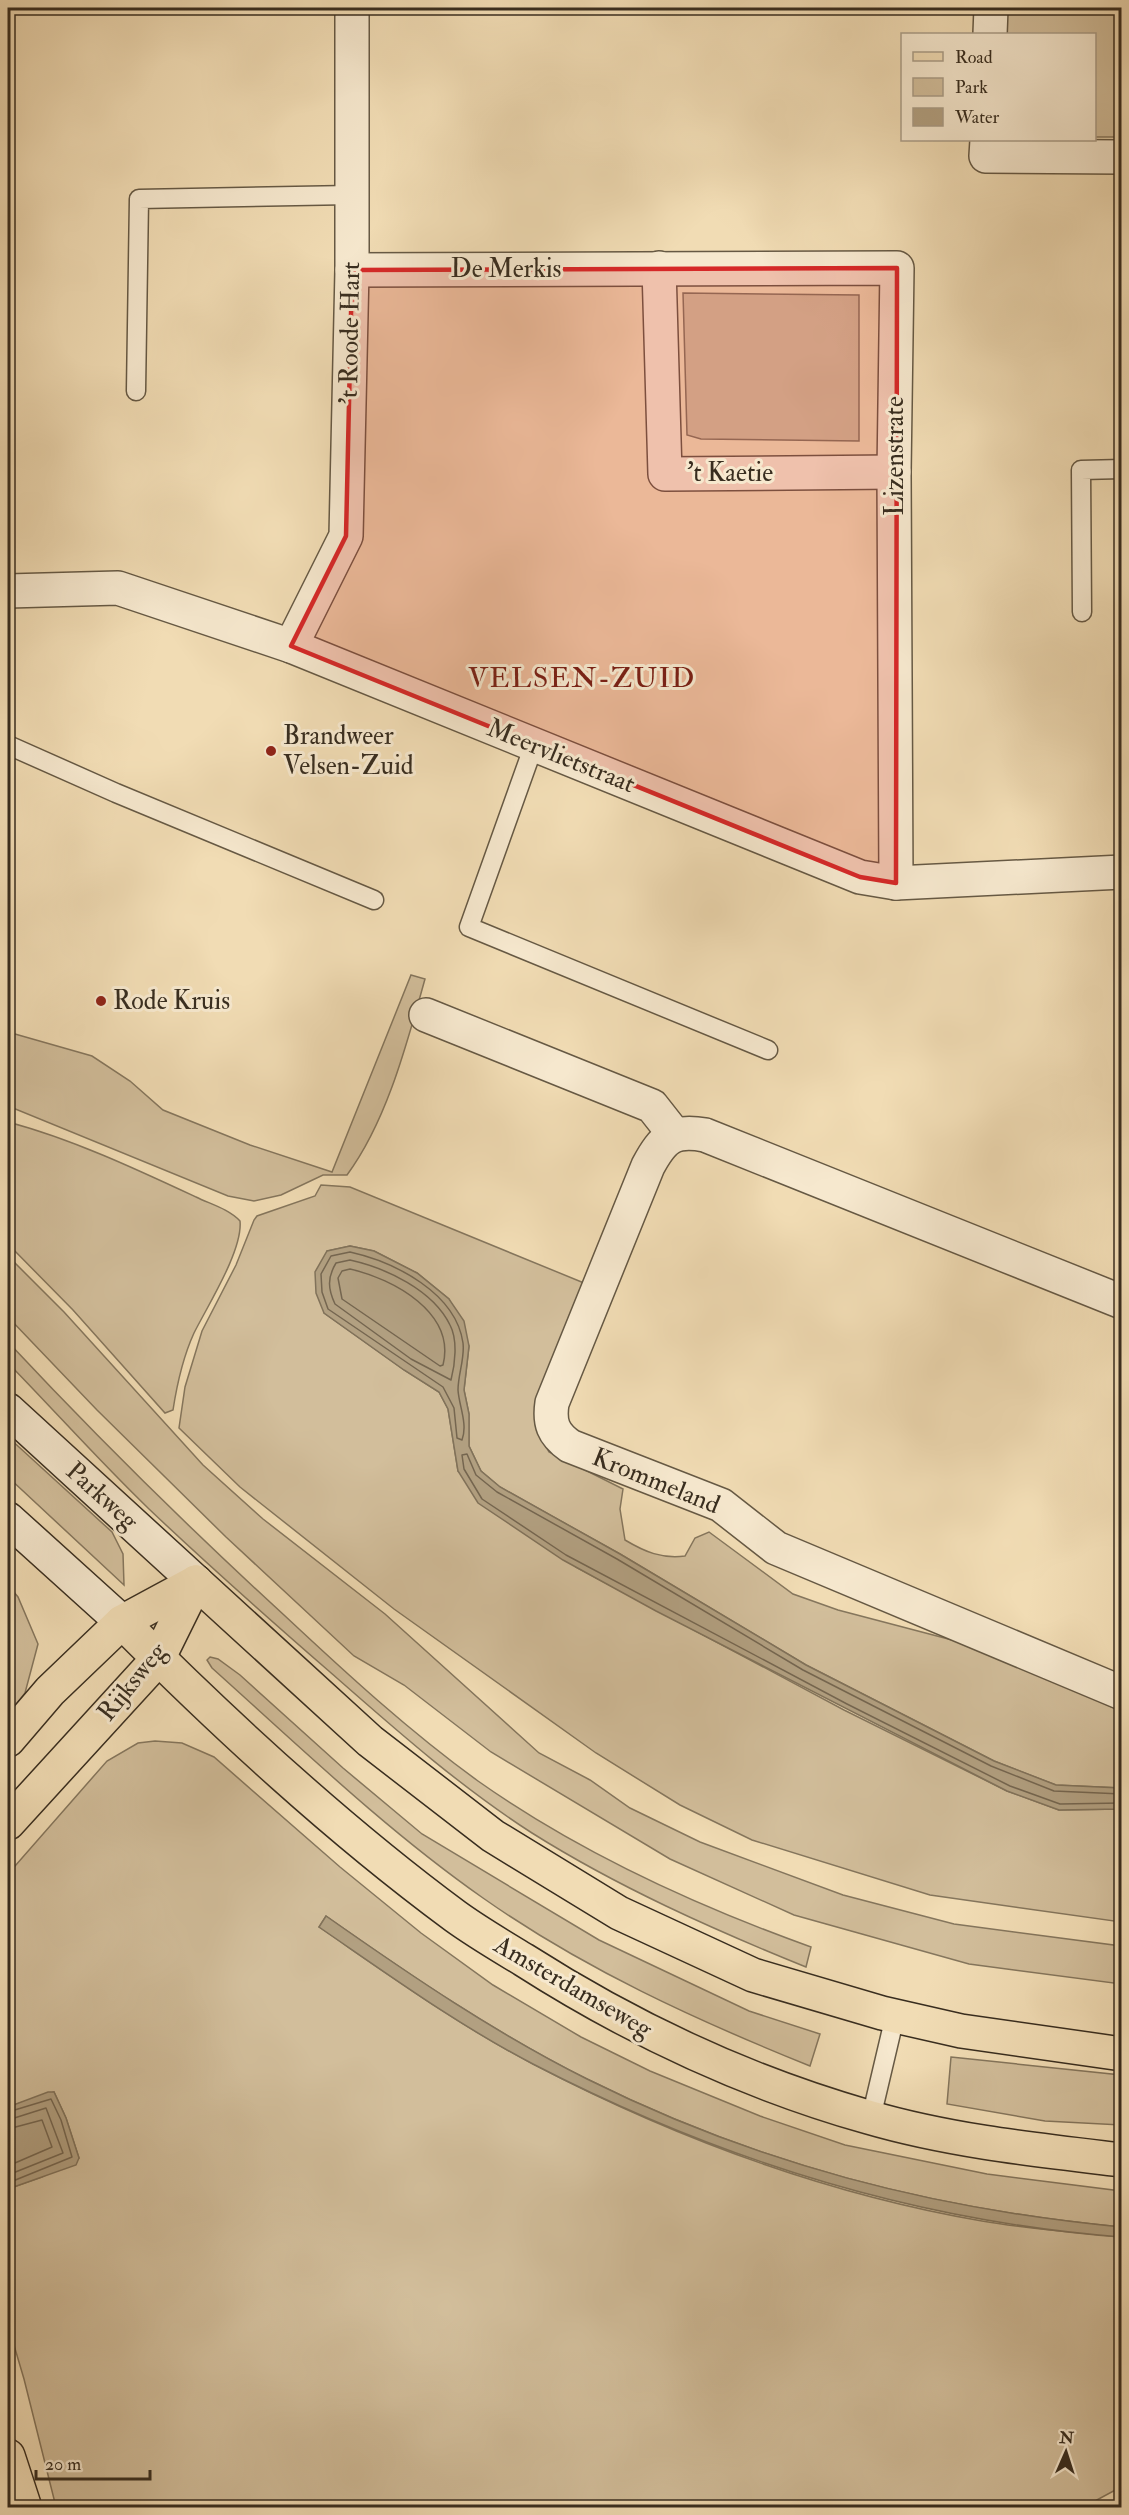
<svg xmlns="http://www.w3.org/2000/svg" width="1129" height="2515" viewBox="0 0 1129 2515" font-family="'IM FELL Double Pica',serif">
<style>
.green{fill:#d2be9b;stroke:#85765d;stroke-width:1.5}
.water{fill:#b2a081;stroke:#81725a;stroke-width:1.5}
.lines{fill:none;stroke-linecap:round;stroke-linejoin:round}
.shore{stroke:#756650;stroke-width:1.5}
.service-casing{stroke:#665944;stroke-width:21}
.minor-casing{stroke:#665944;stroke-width:36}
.secondary-casing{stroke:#382d1f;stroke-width:36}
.primary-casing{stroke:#382d1f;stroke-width:36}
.service{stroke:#f6e8ce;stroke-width:18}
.minor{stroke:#f6e8ce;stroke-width:33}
.secondary{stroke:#f6e8ce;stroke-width:33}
.primary{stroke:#f1dcb4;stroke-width:33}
.marked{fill:#d62828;fill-opacity:0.2;stroke:#d62828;stroke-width:4.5;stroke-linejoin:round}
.poi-dot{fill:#8f2418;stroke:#f6e8ce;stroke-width:2}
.labels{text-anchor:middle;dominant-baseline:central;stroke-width:6;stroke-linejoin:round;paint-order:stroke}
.street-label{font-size:26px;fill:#382d1f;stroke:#f6e8ce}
.poi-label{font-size:26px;fill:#382d1f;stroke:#f6e8ce;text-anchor:start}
.quarter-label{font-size:28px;letter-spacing:1.5px;fill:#7a1f14;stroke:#f6e8ce}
</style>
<rect width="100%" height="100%" fill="#f1dcb4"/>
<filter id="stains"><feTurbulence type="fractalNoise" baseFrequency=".00333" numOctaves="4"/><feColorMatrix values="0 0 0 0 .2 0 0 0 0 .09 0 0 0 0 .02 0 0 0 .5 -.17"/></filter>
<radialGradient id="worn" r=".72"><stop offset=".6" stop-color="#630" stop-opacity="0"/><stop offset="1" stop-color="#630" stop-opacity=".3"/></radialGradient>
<g class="green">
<polygon points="1006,8 1121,8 1121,137 1095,137 1094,34 1006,34"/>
<polygon points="683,293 859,295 859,441 701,439 687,435"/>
<path d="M411 975 425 979C407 1043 387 1121 347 1175H323L281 1195 254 1201 228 1196 8 1106V1032L92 1056 130 1081 163 1110 250 1145 332 1172Z"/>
<path d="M8 1122C72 1139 136 1169 196 1197 210 1204 229 1209 240 1221 243 1250 208 1305 194 1333 183 1357 177 1384 173 1410L165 1413 73 1310 8 1244Z"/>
<path d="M321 1185 350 1187 584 1283 539 1434 549 1452 623 1489 620 1509 625 1540C645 1552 662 1559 685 1556L695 1538 709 1532 793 1594 838 1610 975 1646 1121 1711V1788L1056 1785 994 1761 806 1665 620 1554 500 1487 481 1471 469 1446V1414L464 1390 469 1346 449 1299 417 1273 374 1251 350 1246 327 1251 324 1313 404 1370 439 1392 448 1409 458 1471 576 1567 844 1710 1007 1791 1059 1810 1121 1809V1922L930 1895 752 1840 680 1805 596 1753 394 1609 240 1487 179 1428 185 1387 202 1331 236 1265 254 1220 257 1216 315 1196Z"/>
<polygon points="8,1256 64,1312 203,1465 263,1519 385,1614 539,1753 590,1780 630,1808 700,1842 843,1895 954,1924 1121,1946 1121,1984 969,1964 794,1915 670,1859 491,1752 404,1685 354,1656 226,1537 97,1410 8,1317"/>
<path d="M8 1342C96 1436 189 1528 284 1615 346 1673 409 1731 478 1781 580 1853 694 1905 811 1947L806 1967C712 1929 618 1887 532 1833 459 1786 395 1729 330 1672 269 1619 208 1565 149 1509 100 1462 55 1411 8 1363Z"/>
<polygon points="8,1437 112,1532 123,1554 124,1585 8,1477"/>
<polygon points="8,1585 18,1597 38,1644 25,1693 8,1715"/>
<path d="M210 1657 218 1659 240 1675 343 1768 422 1834 599 1940 749 2011 820 2034 810 2066C696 2020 584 1969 483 1898 386 1830 300 1747 212 1668L207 1660Z"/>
<path d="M155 1741 182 1743 214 1757 340 1867 421 1933 493 1985 581 2037 650 2071 760 2116 845 2145 987 2174 1121 2191V2227C933 2209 757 2164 587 2079 495 2033 410 1975 326 1916L319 1927C389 1975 458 2025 533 2064 673 2137 826 2194 982 2221 1028 2229 1075 2232 1121 2237V2487L1082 2508 56 2507 24 2379 8 2325V2189L42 2177 79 2158 66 2118 54 2092 8 2107V1874L107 1761 138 1743Z"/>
<polygon points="951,2057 1121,2075 1121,2125 1045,2121 947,2104"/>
</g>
<g class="water">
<polygon points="350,1246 374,1251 417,1273 449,1299 464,1321 469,1346 464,1390 469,1414 469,1446 481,1471 500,1487 620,1554 806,1665 994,1761 1056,1785 1121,1788 1121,1809 1059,1810 1007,1791 656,1611 563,1560 478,1503 458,1471 448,1409 439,1392 404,1370 324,1313 316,1293 315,1272 327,1251"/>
<path d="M326 1916C410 1975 495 2033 587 2079 757 2164 933 2209 1121 2227V2237C915 2221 717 2159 533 2064 458 2025 389 1975 319 1927Z"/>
<polygon points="48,2092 54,2092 66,2118 79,2158 76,2165 8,2189 8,2107"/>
</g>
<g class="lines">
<g class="shore">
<path d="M350 1252C395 1262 456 1293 463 1343 465 1358 458 1374 458 1390 459 1406 468 1424 462 1440L457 1438 454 1408 443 1387 328 1309 322 1292 321 1274 331 1256Z"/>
<path d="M350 1260C386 1268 433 1290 450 1325 458 1340 455 1365 451 1380L411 1359 335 1304C328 1289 327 1278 336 1263Z"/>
<path d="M350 1269C394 1279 456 1313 443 1365L440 1366 342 1299 338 1278 342 1271Z"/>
<polyline points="1122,1794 1054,1791 991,1766 803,1670 617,1559 497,1492 476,1475 467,1454 462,1455 464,1469 482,1499 566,1555 847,1704 1010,1786 1060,1804 1122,1803"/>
<polyline points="8,2112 51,2099 61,2120 72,2157 8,2183"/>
<polyline points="8,2120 46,2108 63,2153 8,2175"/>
<polyline points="8,2129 42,2120 52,2147 8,2166"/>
</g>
<defs>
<g id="service">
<polyline points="136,391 139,199 351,195"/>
<polyline points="1082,612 1081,470 1122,469"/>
<polyline points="8,745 116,793 374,900"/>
<polyline points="534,745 469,927 768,1050"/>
<polyline points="871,2118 895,2016"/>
</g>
<g id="minor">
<polyline points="990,34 991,8"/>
<polyline points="987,140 986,156 1122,157"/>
<polyline points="659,268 665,474 894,472"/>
<polyline points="352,270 897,268 894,472 896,883"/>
<polyline points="8,591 118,588 291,646 860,877 896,883 1122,872"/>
<polyline points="291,646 346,536 352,270 352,8"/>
<polyline points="426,1015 652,1106 674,1134"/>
<path d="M1122 1302 705 1135C673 1129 663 1138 648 1166L552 1403C549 1423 553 1434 570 1446L721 1505 776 1548 1122 1693"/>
</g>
<g id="secondary">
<polyline points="8,1410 196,1582"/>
<polyline points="8,1519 122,1622"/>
</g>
<g id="primary">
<polyline points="196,1582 370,1741 493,1836 619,1913 753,1975 882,2013 961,2031 1122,2054"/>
<path d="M122 1622C226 1726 336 1828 455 1916 477 1932 501 1946 524 1960 632 2029 745 2082 868 2117 950 2141 1037 2150 1122 2160"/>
<polyline points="8,1740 50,1691 122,1622 196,1582"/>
<polyline points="8,1823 158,1659 196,1582"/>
<polyline points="8,2456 25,2508"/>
</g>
</defs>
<use href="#service" class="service-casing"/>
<use href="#minor" class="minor-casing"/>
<use href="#secondary" class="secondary-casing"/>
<use href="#primary" class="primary-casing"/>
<use href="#service" class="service"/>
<use href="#minor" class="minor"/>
<use href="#secondary" class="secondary"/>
<use href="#primary" class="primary"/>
</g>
<path class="marked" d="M897 268 896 883 860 877 291 646 346 536 352 270Z"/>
<g class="poi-dot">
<circle cx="271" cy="751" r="6"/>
<circle cx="101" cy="1001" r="6"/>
</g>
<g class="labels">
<g class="street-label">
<text x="506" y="269">De Merkis</text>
<text transform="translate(350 333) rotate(-89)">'t Roode Hart</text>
<text transform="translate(895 456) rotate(-90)">Lizenstrate</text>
<text x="730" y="473">'t Kaetie</text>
<text transform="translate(561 756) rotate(22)">Meervlietstraat</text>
<text transform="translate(656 1481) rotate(22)">Krommeland</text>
<text transform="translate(102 1496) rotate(42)">Parkweg</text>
<text transform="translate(132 1682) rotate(-51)">Rijksweg</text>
<text transform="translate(573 1987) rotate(30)">Amsterdamseweg</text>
</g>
<g class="poi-label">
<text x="283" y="736">Brandweer<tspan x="283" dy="30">Velsen-Zuid</tspan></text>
<text x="113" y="1001">Rode Kruis</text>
</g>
<g class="quarter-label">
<text x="582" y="678">VELSEN-ZUID</text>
</g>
</g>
<rect width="1129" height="2515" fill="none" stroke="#f1dcb4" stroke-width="30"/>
<rect x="9" y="9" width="1111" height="2497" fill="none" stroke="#382d1f" stroke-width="3"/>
<rect x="15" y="15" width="1099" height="2485" fill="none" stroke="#382d1f" stroke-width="1.5"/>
<rect x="901" y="33" width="195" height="108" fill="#f6e8ce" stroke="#aa9d88" stroke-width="1.5"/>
<rect x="913" y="52" width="30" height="9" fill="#f1dcb4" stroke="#aa9d88" stroke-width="1.5"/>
<text x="955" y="63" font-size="18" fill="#382d1f">Road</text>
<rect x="913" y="78" width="30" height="18" fill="#d2be9b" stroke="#aa9d88" stroke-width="1.5"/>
<text x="955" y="93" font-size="18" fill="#382d1f">Park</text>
<rect x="913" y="108" width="30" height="18" fill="#b2a081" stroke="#aa9d88" stroke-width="1.5"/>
<text x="955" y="123" font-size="18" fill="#382d1f">Water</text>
<g transform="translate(1066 2452) rotate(3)" stroke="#f6e8ce" stroke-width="4.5" paint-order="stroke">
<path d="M0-4.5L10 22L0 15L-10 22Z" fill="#382d1f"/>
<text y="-9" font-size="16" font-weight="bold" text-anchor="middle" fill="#382d1f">N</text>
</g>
<path d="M36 2470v9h114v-9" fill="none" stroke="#382d1f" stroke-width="3"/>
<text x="45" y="2470" font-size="18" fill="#382d1f" stroke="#f6e8ce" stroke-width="4.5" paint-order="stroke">20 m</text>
<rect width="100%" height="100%" filter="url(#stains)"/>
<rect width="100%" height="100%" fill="url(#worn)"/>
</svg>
